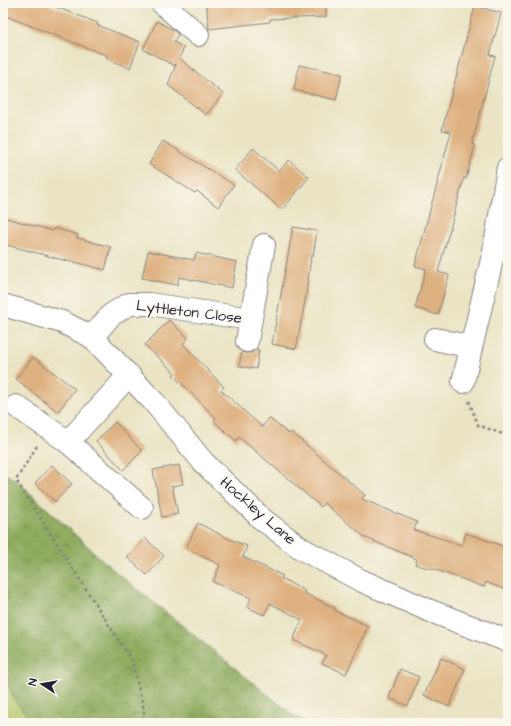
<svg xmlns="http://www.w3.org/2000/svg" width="511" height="726" viewBox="0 0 511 726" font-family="'Architects Daughter',sans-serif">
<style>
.forest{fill:url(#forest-crowns);stroke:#58674d}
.park{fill:url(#park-dots);stroke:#6b7453}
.building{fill:#deb180}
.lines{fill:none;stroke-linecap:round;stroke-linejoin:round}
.minor-casing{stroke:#868380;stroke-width:24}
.path{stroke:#868380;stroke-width:2.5;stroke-dasharray:3 3;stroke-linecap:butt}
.minor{stroke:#fff;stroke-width:22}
.labels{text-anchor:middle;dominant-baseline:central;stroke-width:3.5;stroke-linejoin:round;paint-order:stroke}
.street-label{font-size:15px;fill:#22223b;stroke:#fbf7ec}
</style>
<defs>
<pattern id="forest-crowns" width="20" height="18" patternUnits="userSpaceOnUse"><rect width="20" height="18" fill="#8fac5f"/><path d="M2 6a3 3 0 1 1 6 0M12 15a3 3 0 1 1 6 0" fill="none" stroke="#748c50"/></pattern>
<pattern id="park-dots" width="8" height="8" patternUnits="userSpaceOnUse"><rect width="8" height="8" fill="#b4c76b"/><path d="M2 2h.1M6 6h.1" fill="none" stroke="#9aab5e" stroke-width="1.8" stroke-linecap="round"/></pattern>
</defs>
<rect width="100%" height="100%" fill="#fbf7ec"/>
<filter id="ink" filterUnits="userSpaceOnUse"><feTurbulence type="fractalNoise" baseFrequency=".025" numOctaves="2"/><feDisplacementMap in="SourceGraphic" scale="8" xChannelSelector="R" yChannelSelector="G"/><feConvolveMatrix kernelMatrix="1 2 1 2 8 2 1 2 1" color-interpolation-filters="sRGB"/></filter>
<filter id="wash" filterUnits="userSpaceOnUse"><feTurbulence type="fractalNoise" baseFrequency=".012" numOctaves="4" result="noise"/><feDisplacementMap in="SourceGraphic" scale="16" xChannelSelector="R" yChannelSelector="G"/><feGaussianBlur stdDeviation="0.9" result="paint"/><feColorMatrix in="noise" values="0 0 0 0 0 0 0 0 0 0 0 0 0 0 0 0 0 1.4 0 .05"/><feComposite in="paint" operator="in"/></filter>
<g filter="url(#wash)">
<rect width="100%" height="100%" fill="#eae4c4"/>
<polygon class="forest" points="3,473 16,480 111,568 294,716 308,723 33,723 13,698 7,678 3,669"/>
<polygon class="park" points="3,669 7,678 13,698 33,723 3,723"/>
<g id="blocks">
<g class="building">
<polygon points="3,3 45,3 98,23 97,25 140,42 130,68 107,59 108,56 3,15"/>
<polygon points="206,3 326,3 326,17 270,19 270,22 209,29"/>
<polygon points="475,6 501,13 490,55 495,56 472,144 475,145 466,179 464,178 438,272 449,275 438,315 415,308 426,269 415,266 451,132 442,130"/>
<polygon points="157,21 173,30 178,34 174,42 184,48 179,58 223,94 206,115 168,85 176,64 175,66 143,49"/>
<polygon points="299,65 342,74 336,100 294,90"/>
<polygon points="163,141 234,185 218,207 197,191 195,193 149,164"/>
<polygon points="253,148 279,171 289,160 309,177 282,210 235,170"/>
<polygon points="3,217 53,231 54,228 78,235 77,238 111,247 105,270 71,261 71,262 3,244"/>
<polygon points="293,227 317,231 313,256 311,256 306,296 296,349 272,344"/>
<polygon points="148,251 194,260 196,253 237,262 232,288 179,277 177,285 142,278"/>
<polygon points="169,320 188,338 183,344 224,387 221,390 262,427 269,418 289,434 291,432 365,495 362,499 417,522 414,530 462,545 466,533 508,548 508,591 486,582 484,587 431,568 430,569 415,564 417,559 366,538 324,503 321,507 239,437 236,441 214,421 216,418 173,375 175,373 145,345"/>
<polygon points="256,349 259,350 256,369 239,366 242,352 245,353 251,353"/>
<polygon points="33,357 75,389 58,412 16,379"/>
<polygon points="115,422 142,451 123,470 96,441"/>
<polygon points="52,465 72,484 55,502 35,483"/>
<polygon points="179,465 183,484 172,486 178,514 162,517 153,470"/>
<polygon points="198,523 227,538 247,546 243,557 283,576 281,578 305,591 304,593 335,608 334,610 368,626 346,674 322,663 326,655 293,640 302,620 270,603 264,615 247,607 251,598 213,582 220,565 186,548"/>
<polygon points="145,538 164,556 147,575 127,557"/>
<polygon points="441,658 465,669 449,707 424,695"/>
<polygon points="400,669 419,677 408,706 389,698"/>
</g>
</g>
</g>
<g filter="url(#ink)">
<use href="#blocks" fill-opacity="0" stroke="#868380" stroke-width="1"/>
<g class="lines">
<defs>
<g id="minor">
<polyline points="162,3 198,35"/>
<polyline points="3,305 62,322 92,337 154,402 204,463 262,519 302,549 360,580 428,610 508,641"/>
<polyline points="92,337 111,315 129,304 149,304 251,319"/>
<polyline points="435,339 471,347"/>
<polyline points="247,341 264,245"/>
<polyline points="463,382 494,251 508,168"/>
<polyline points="16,406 68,442 142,508"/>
<polyline points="68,442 129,375"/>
</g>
</defs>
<use href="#minor" class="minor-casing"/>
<g class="path">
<polyline points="469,401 478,425 508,436"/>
<polyline points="37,446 16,480 132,661 144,710 143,723"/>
</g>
<use href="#minor" class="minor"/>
</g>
</g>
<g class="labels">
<g class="street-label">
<text transform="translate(189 312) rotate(7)">Lyttleton Close</text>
<text transform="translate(258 511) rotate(41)">Hockley Lane</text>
</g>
</g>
<rect width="511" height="726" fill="none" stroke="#fbf7ec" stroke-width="16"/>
<g transform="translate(42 684) rotate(282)" stroke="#fbf7ec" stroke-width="3" paint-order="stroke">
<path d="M0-3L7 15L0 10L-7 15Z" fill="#22223b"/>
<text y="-6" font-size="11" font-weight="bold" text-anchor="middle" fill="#22223b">N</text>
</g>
</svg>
